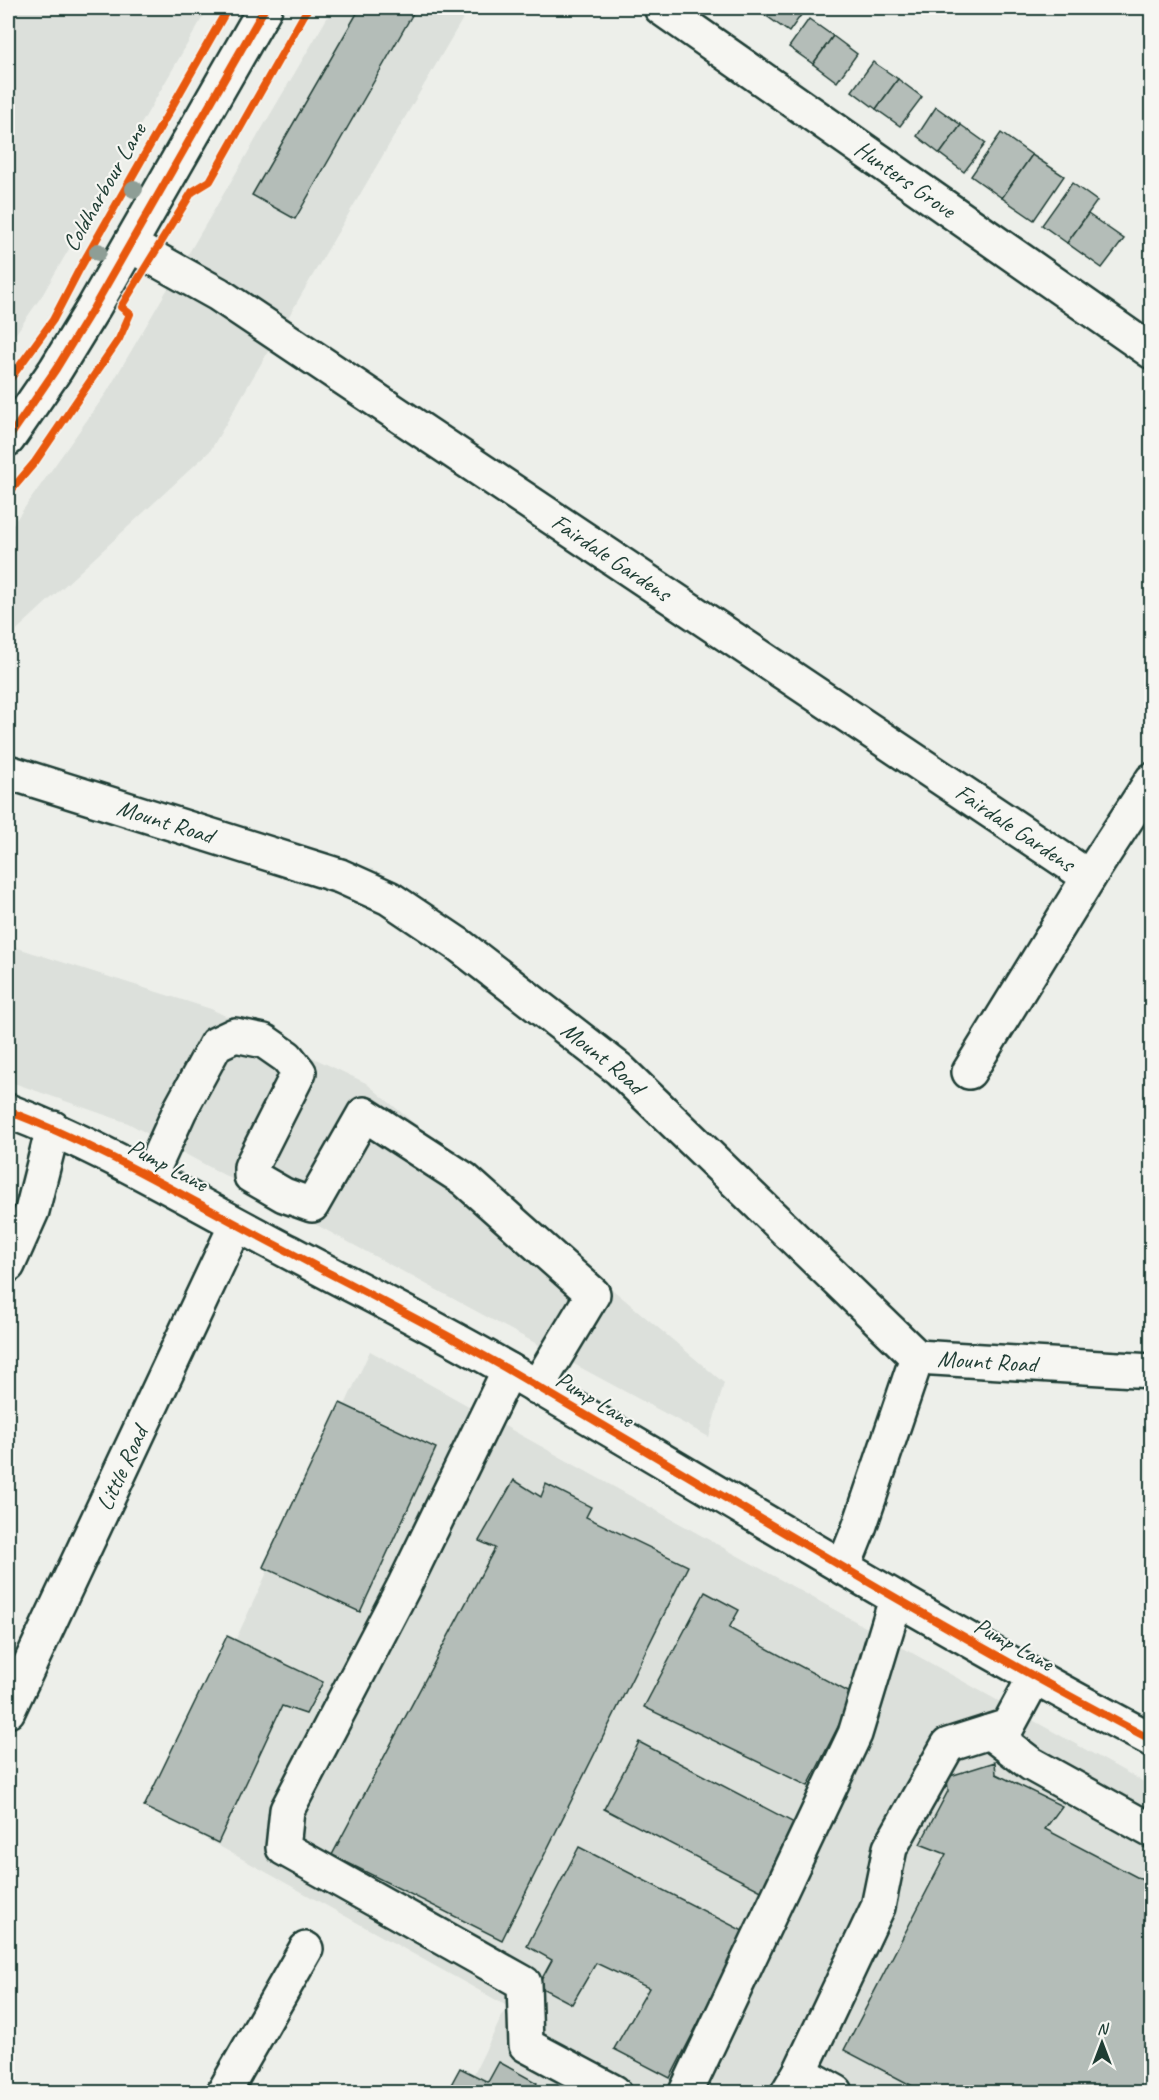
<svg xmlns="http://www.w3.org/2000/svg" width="1159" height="2100" viewBox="0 0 1159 2100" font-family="Caveat,sans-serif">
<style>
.built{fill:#dce0db}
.building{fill:#b4bdb8;stroke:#1f3d34;stroke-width:1.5}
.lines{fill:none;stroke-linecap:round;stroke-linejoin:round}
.minor-casing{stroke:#1f3d34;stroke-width:38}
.minor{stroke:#f6f6f2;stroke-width:33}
.cycleway-casing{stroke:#f6f6f2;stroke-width:11}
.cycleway{stroke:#e8590c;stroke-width:8}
.tree{fill:#8e9e96}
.labels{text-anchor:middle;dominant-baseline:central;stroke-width:4.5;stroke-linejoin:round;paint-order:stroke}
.street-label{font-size:24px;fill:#1f3d34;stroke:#f6f6f2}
</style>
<rect width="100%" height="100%" fill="#edefea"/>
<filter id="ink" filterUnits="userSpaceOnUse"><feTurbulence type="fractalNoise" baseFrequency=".0167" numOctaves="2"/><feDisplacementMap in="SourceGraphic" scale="12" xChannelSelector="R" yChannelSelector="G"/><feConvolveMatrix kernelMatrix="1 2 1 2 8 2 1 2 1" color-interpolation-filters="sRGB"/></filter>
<g filter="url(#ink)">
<g class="built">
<polygon points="8,8 208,8 43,294 8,345"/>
<polygon points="333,8 469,8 210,451 8,638 8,531 107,392"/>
<polygon points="8,945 211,1009 366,1083 724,1383 709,1437 128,1123 8,1081"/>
<polygon points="370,1351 1151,1786 1151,2092 465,2092 507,2006 156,1811"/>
</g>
<g class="building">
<polygon points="360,8 416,8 295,219 252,195"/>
<polygon points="764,8 806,8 789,32 761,12"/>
<polygon points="809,19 833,36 813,64 789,47"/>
<polygon points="833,36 857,54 837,82 813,64"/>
<polygon points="873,62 898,79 876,109 852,91"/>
<polygon points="898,79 922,97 900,126 876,109"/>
<polygon points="936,107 961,125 940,154 917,136"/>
<polygon points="961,125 986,143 964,172 940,154"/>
<polygon points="1001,133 1032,155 1002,198 971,176"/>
<polygon points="1032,155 1064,176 1034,220 1002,198"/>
<polygon points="1072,183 1097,201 1067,243 1042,225"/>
<polygon points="1088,214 1124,239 1102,268 1067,243"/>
<polygon points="340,1403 436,1448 360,1612 263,1567"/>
<polygon points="514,1480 541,1497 546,1484 591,1507 586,1517 688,1566 502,1940 332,1855 495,1548 479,1541"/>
<polygon points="705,1592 739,1610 729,1628 854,1695 808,1786 644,1707"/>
<polygon points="227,1636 323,1682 306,1714 282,1706 218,1843 144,1807"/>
<polygon points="639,1742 800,1826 765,1893 604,1809"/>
<polygon points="995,1762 996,1774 1062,1806 1045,1829 1152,1885 1152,2085 1148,2092 924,2092 844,2050 946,1854 920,1844 948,1791 947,1777"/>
<polygon points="579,1847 745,1932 670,2078 614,2049 649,1988 596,1963 572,2004 538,1986 552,1960 527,1946"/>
<polygon points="499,2062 537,2083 532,2092 447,2092 460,2068 488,2082"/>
</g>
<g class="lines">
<defs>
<g id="minor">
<path id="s1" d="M661 8 1152 352"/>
<path id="s2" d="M130 245 218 294 1089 877"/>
<polyline points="8,439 56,369 94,307 265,8"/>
<path id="s3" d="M8 772 340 876 389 898 459 945 619 1069 917 1357 1152 1371"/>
<polyline points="969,1072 1089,877 1152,780"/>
<path d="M8 1111C106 1148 196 1204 289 1252 362 1291 437 1328 509 1370 723 1495 933 1625 1152 1740"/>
<polyline points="150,1176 180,1110 216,1044 235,1035 264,1041 287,1057 299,1072 251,1167 251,1176 284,1195 312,1205 364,1114 464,1179 593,1294 537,1387"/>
<polyline points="8,1265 32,1211 53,1128"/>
<polyline points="509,1370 404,1586 287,1810 283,1848 524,1983 526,2045 614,2092"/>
<polyline points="843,1568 859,1528 917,1357"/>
<path id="s4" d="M8 1711 236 1225"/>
<polyline points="989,1732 1031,1764 1152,1831"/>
<polyline points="800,2072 836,2092"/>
<polyline points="224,2092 306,1949"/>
<polyline points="686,2092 855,1734 896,1599"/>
<polyline points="788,2092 800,2072 878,1907 890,1848 948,1745 1008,1726 1034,1678"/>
</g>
</defs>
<use href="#minor" class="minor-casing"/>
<use href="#minor" class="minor"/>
<defs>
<g id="cycleway">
<polyline points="8,382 53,320 79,270 228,8"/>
<polyline points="8,439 56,369 94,307 265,8"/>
<polyline points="8,494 35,462 119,339 130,314 121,307 192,192 210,181 308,8"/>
<path d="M8 1111C106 1148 196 1204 289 1252 362 1291 437 1328 509 1370 723 1495 933 1625 1152 1740"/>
</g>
</defs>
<use href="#cycleway" class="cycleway-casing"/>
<use href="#cycleway" class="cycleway"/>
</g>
<g class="tree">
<circle cx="134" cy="189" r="9"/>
<circle cx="98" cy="252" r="9"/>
</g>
</g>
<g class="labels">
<g class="street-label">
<text stroke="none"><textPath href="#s1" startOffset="298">Hunters Grove</textPath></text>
<text transform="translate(104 187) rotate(-60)">Coldharbour Lane</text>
<text stroke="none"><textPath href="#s2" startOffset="574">Fairdale Gardens</textPath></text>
<text stroke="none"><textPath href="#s3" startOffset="165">Mount Road</textPath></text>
<text stroke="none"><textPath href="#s2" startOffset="1060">Fairdale Gardens</textPath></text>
<text stroke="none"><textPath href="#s3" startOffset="669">Mount Road</textPath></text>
<text transform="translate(168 1165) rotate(28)">Pump Lane</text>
<text stroke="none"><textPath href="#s3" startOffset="1173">Mount Road</textPath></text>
<text transform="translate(595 1399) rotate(31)">Pump Lane</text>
<text stroke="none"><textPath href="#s4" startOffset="268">Little Road</textPath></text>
<text transform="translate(1014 1644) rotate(29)">Pump Lane</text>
</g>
</g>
<rect width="1159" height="2100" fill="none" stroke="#f6f6f2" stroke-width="30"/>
<rect x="15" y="15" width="1129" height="2070" fill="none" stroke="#1f3d34" stroke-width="2" filter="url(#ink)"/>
<g transform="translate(1102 2043)" stroke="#f6f6f2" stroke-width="4.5" paint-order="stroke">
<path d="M0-4.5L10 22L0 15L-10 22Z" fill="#1f3d34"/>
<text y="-9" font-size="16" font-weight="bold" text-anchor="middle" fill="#1f3d34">N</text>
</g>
</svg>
